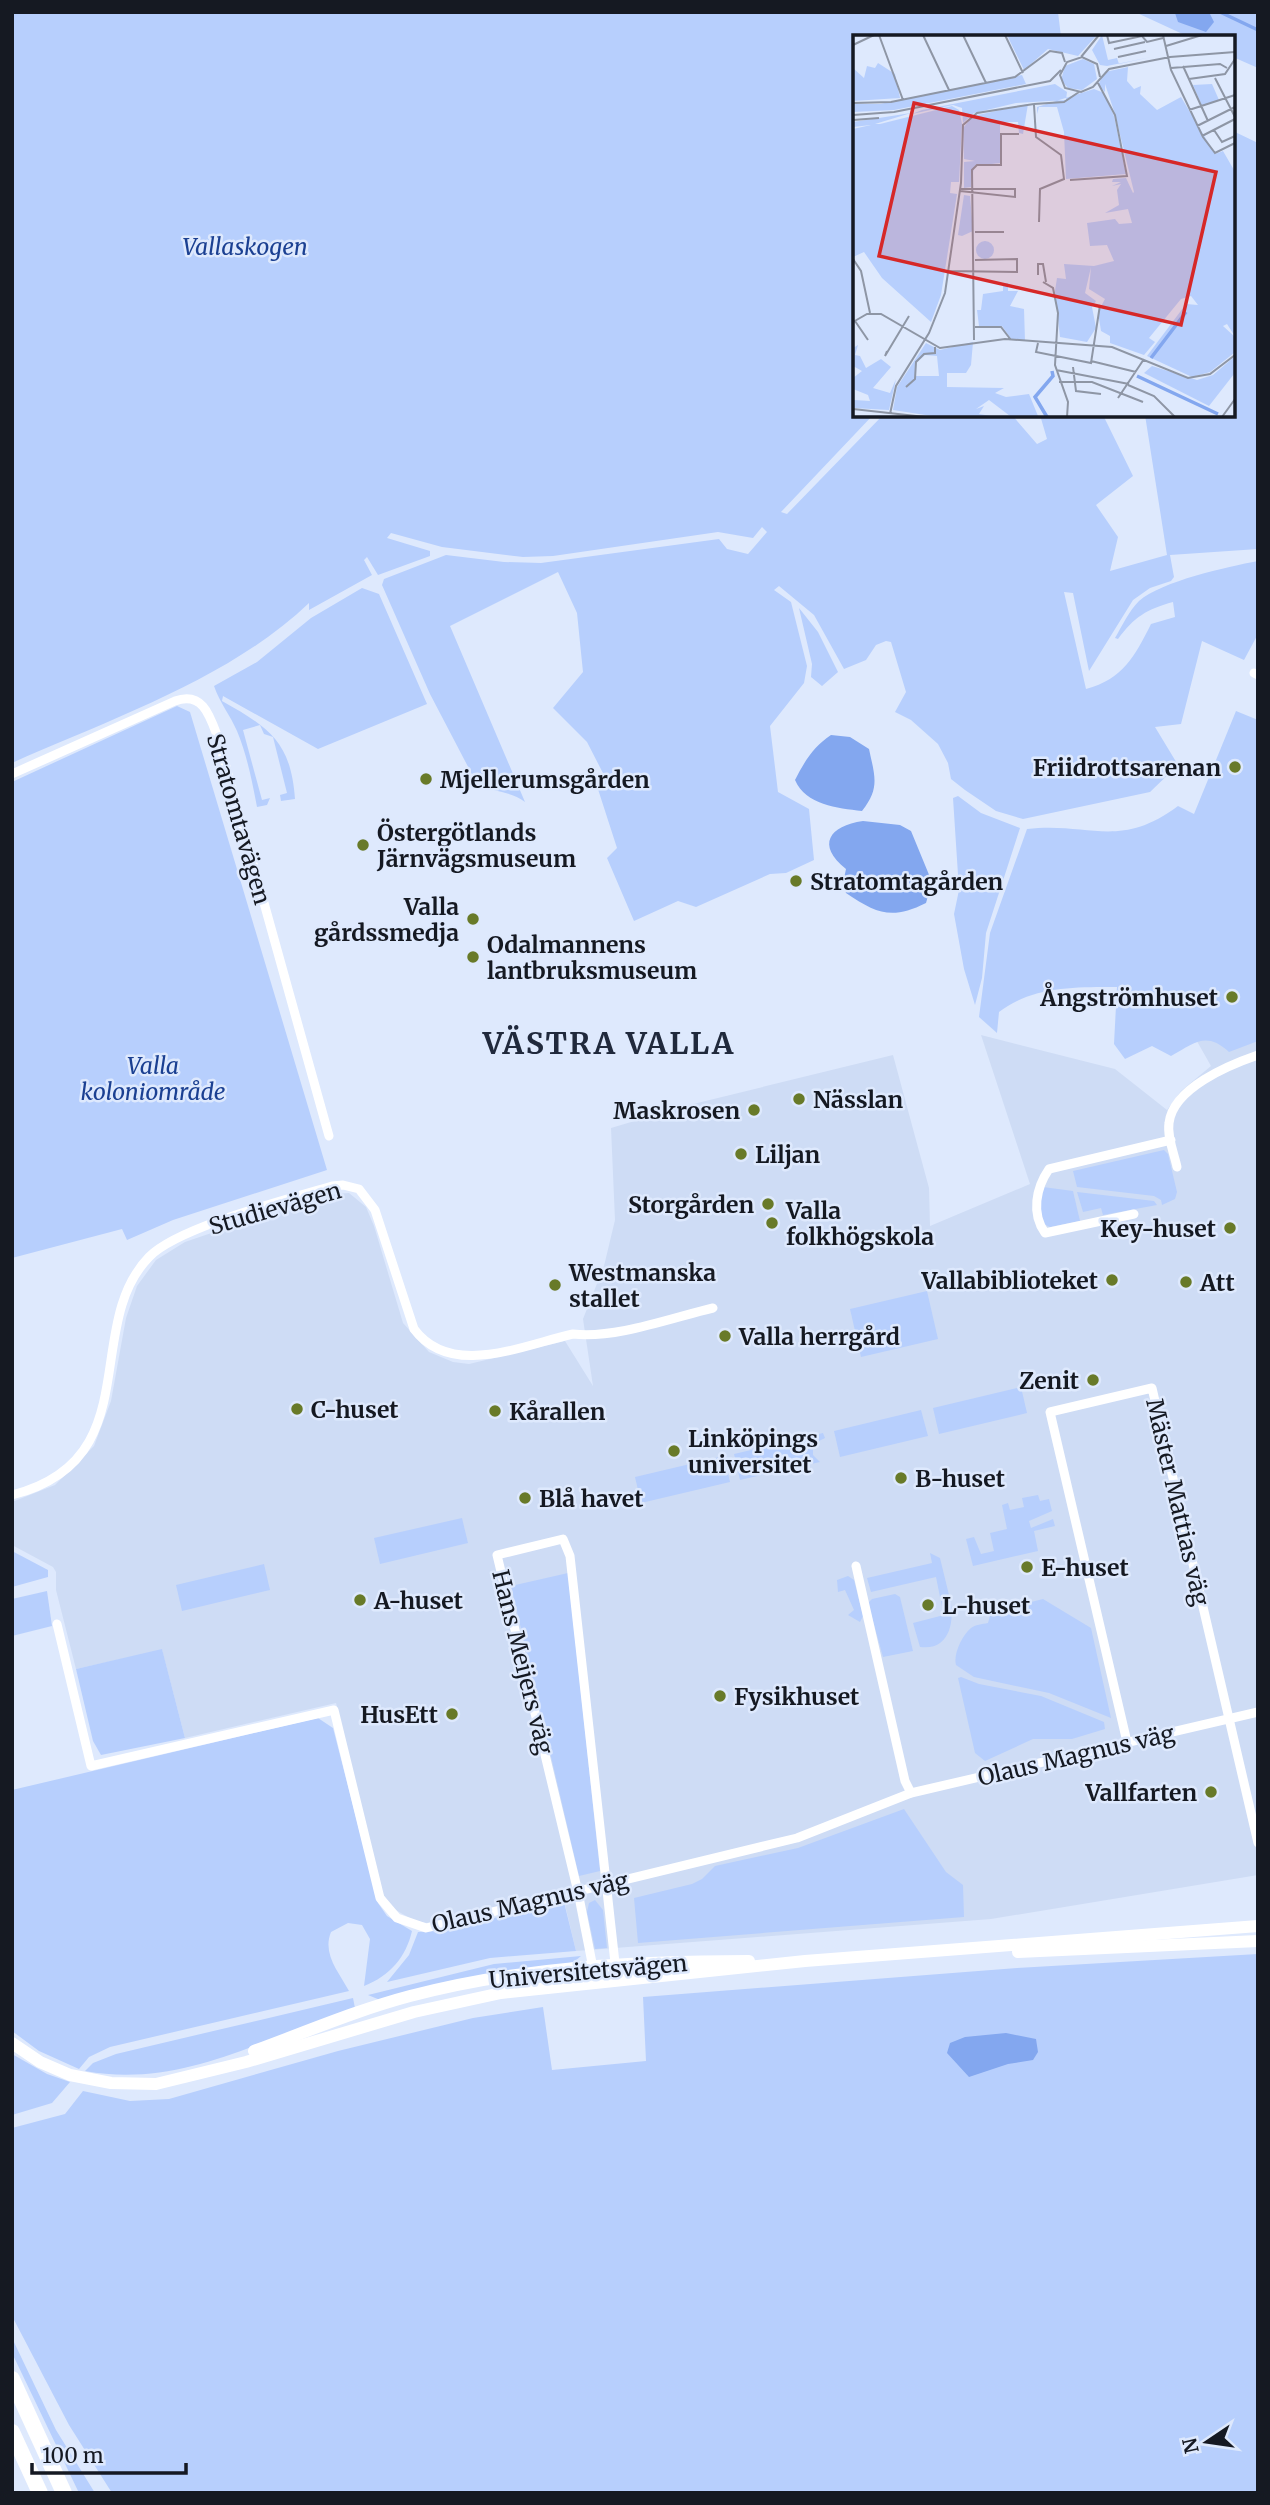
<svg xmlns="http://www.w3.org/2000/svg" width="1270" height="2505" viewBox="0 0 1270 2505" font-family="Merriweather,serif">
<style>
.built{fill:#cedcf5}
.green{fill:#b7cffd}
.water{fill:#83a7ef}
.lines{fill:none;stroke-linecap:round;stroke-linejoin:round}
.stream{stroke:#83a7ef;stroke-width:3.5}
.minor{stroke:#fff;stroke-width:9}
.secondary{stroke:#fff;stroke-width:12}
.motorway{stroke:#fff;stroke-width:16}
.poi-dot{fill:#687a29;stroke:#dee9fd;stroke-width:2.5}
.labels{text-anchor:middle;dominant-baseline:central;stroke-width:5;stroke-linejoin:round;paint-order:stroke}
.park-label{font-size:23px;font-style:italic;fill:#1b4092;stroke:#dee9fd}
.poi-label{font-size:23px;font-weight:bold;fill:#151922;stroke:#dee9fd;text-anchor:start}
.street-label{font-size:23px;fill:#151922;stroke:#dee9fd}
.district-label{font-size:30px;font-weight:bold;letter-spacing:2px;fill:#20293c;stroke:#dee9fd}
.inset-river{fill:none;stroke:#83a7ef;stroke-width:3.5}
.inset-road{fill:none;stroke:#8e96a5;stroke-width:2}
.view{fill:#d62828;fill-opacity:0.15;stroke:#d62828;stroke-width:3.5}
.inset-edge{fill:none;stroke:#151922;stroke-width:3.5}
</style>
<rect width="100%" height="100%" fill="#dee9fd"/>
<polygon class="built" points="1258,985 1258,1875 991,1919 576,1951 562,1892 427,1923 415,1921 392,1908 383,1894 336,1703 185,1738 162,1650 76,1669 56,1590 56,1572 53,1567 12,1545 12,1502 55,1485 94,1446 111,1401 126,1318 137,1286 156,1260 185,1242 322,1195 349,1193 366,1207 374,1226 403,1323 429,1352 453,1362 469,1364 565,1341 593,1386 583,1319 604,1266 615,1220 611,1128 685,1106 893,1055 929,1188 930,1226 1030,1184 981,1035 1115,1069 1167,1110 1181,1091 1211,1066 1181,1013"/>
<g class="green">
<path d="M12 12H1058L1061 37H855V415H873L781 512 787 514 883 415H1012L1037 444 1047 439 1040 415H1108L1104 417 1133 476 1096 505 1118 537 1110 571 1167 555 1145 415H1233V131L1258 143V549L1170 555 1174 577 1171 581 1150 588 1133 600 1089 671 1073 593 1064 592 1086 689C1123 679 1135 656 1151 624L1175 617 1173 602C1147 609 1134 617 1118 639L1115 638C1122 626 1129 611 1139 601 1162 581 1227 567 1258 561V634L1244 660 1202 641 1181 724 1155 727 1178 765 1150 792 1023 819 996 811 965 790 951 779 948 763 938 744 911 720 895 712 906 692 891 642 886 641 876 645 866 660 844 669 814 615 779 586 774 590 791 602 807 666 804 683 770 726 778 792 809 809 814 860 786 873 770 874 696 907 678 901 634 921 607 858 617 848 596 783 606 779 587 742 553 708 583 672 577 613 558 572 450 626 525 802C510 790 490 793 476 782L430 694 382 585 384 579 446 555 504 562 541 563 719 539 727 549 748 554 767 532 762 527 753 538 718 532 553 556 523 557 442 547 391 533 387 538 430 551V556L378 575 367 557 364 560 372 575 309 610V603C231 678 111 719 12 763Z"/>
<polygon points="1135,12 1258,12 1258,68 1233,57 1233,37 1189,37"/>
<path d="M362 588 379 594 427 704 318 749 223 696 222 701C268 727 291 741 295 799L281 801 280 795 287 793 273 737 264 734 260 725 243 730 262 800 270 798 267 805 257 807C252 781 247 755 237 731 230 715 220 703 214 686L257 662 311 618Z"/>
<polygon points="799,608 818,632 838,672 822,686 811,677 812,664"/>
<polygon points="177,706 190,712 327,1170 173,1220 127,1240 122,1229 12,1258 12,782"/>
<path d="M1236 711 1258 720V1041L1229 1052C1206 1031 1195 1043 1171 1056L1152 1046 1125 1059 1114 1044 1117 987C1076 987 1033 986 999 1012L997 1033 979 1017 990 933 1027 829C1090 822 1119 850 1178 806L1194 814Z"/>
<polygon points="958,796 981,813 1020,828 986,933 982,978 975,1005 964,969 954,914 959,890 953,798"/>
<polygon points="1164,1150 1168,1154 1177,1192 1175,1199 1162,1205 1161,1200 1154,1196 1077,1187 1073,1171"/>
<polygon points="1043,1187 1073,1191 1080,1221 1050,1227 1044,1224 1039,1205"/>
<polygon points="1077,1192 1154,1201 1157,1205 1103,1215 1101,1208 1083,1212"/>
<polygon points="927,1291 938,1339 861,1357 850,1309"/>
<polygon points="1021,1387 1027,1413 939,1434 933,1408"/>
<polygon points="921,1410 928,1436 840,1457 834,1431"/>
<polygon points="823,1433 825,1438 813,1444 813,1455 820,1462 740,1480 734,1454"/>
<polygon points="724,1456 730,1482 641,1503 635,1477"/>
<polygon points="1038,1495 1040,1501 1049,1499 1052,1511 1029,1521 1031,1528 1053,1519 1055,1526 1034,1531 1038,1551 973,1566 966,1539 974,1537 981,1554 994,1551 990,1533 1007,1529 1002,1505 1008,1503 1010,1510 1024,1507 1022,1498"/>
<polygon points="462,1518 468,1543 380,1564 374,1538"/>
<polygon points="12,1551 48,1570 48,1577 12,1587"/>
<polygon points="930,1553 940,1558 949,1595 940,1597 936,1577 871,1592 867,1578 932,1563"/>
<polygon points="264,1564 270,1590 182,1611 176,1585"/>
<polygon points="568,1573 600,1871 579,1876 511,1586"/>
<polygon points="848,1576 854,1580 863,1616 860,1622 848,1615 854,1610 845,1590 838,1592 837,1580"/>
<polygon points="47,1591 52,1626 12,1636 12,1599"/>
<polygon points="895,1594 900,1597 913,1651 883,1657 868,1603 872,1599"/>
<path d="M950 1599C955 1621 950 1651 920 1647L913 1623 944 1615 941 1601Z"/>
<path d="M1043 1599 1091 1628 1111 1718 1049 1693 974 1677 956 1665C953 1655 962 1635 971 1628 975 1625 982 1624 988 1623L991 1612Z"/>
<polygon points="162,1649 185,1738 101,1755 93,1741 76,1669"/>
<polygon points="961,1677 979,1684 1041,1696 1104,1722 1105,1729 1072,1739 1033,1739 985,1761 975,1753 958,1678"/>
<path d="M318 1718 333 1728 378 1903 387 1916 412 1931C406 1957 390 1976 364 1986L370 1939 362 1925 348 1923 331 1932C322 1954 339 1972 349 1991L110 2047 89 2057 79 2069 39 2051 12 2031V1790Z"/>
<polygon points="904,1809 946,1872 963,1885 964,1917 638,1943 634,1898 692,1884 702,1879 715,1866 798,1848"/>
<polygon points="595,1900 603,1910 607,1948 595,1949 587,1912 589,1903"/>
<polygon points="564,1902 576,1951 490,1958 387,1982 409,1955 418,1932 437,1931"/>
<polygon points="1258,1954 1258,2493 112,2493 69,2425 12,2316 12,2128 65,2114 83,2091 130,2101 169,2099 338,2051 473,2018 543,2007 552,2070 646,2061 643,1997 1017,1968"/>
<polygon points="581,1956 574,1962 380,2000 368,1995 494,1964"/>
<path d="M353 1998 355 2008C264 2037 183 2089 85 2071L93 2063 116 2054Z"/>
<polygon points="12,2054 47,2074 70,2082 52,2103 12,2115"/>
<polygon points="12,2338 56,2430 95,2493 79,2493 12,2353"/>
</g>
<g class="water">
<polygon points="1209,12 1214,22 1206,32 1178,22 1175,13"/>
<path d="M831 735 850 737 869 749C875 777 880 788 862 811 837 808 806 805 795 780 804 762 814 746 831 735Z"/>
<path d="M863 821 900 825 911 831 932 882 926 903C892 920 877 914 846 893L843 883 846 869C816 845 829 826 863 821Z"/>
<polygon points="1006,2033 1036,2039 1038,2052 1033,2060 1008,2064 969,2077 947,2053 950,2043 965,2037"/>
</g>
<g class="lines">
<polyline class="stream" points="1220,12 1258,30"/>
<g class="minor">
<polyline points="1254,673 1258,675"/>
<path d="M12 774 175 701C203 691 210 716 218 738L329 1136"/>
<path d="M1177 1167C1174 1153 1167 1137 1169 1123 1173 1088 1229 1065 1258 1055"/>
<path d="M1134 1214 1045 1233C1031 1213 1036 1188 1049 1169L1171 1140"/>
<path d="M12 1495C149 1460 81 1327 149 1257 178 1227 289 1199 332 1186L343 1185 359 1189 375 1210 414 1329C451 1379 523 1345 573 1334 615 1339 671 1318 713 1308"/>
<polyline points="856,1566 905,1781 911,1793"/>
<polyline points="57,1624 91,1766 334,1710 380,1898 397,1918 426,1928 797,1838 911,1793 1258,1712"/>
<polyline points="1127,1742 1050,1412 1152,1388 1258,1843"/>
<polyline points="596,1983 578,1892 497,1555 563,1539 570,1556 617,1981"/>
</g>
<g class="secondary">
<polyline points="1018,1952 1258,1941"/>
<polyline points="12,2043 40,2062 70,2075 111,2083 156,2084 246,2062 414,2012 501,1993 805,1961 1258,1926"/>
<path d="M254 2051C306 2032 357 2010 410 1996 520 1967 635 1961 749 1961"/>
</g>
<g class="motorway">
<polyline points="12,2379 64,2493"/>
<polyline points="12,2432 40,2493"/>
</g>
</g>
<g class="poi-dot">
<circle cx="1235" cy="767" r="7"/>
<circle cx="426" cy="779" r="7"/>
<circle cx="363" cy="845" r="7"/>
<circle cx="796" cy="881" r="7"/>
<circle cx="473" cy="919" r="7"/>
<circle cx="473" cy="957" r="7"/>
<circle cx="1232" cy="997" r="7"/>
<circle cx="799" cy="1099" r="7"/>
<circle cx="754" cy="1110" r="7"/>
<circle cx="741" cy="1154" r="7"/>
<circle cx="768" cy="1204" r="7"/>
<circle cx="772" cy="1223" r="7"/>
<circle cx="1230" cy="1228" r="7"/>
<circle cx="1112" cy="1280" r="7"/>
<circle cx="1186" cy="1282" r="7"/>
<circle cx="555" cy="1285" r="7"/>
<circle cx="725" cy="1336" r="7"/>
<circle cx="1093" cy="1380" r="7"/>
<circle cx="297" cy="1409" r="7"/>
<circle cx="495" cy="1411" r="7"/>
<circle cx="674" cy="1451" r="7"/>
<circle cx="901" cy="1478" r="7"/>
<circle cx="525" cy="1498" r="7"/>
<circle cx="1027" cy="1567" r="7"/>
<circle cx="360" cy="1600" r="7"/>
<circle cx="928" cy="1605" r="7"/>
<circle cx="720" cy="1696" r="7"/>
<circle cx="452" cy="1714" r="7"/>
<circle cx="1211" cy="1792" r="7"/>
</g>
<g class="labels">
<g class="park-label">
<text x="245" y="246">Vallaskogen</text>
<text x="153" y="1065">Valla<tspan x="153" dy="26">koloniområde</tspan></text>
</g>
<g class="poi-label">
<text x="1221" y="767" text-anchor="end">Friidrottsarenan</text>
<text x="440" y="779">Mjellerumsgården</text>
<text x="377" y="832">Östergötlands<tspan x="377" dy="26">Järnvägsmuseum</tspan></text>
<text x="810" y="881">Stratomtagården</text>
<text x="459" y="906" text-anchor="end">Valla<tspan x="459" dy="26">gårdssmedja</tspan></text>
<text x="487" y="944">Odalmannens<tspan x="487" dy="26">lantbruksmuseum</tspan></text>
<text x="1218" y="997" text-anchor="end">Ångströmhuset</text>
<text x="813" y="1099">Nässlan</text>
<text x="740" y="1110" text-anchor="end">Maskrosen</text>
<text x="755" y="1154">Liljan</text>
<text x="754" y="1204" text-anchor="end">Storgården</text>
<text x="786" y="1210">Valla<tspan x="786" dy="26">folkhögskola</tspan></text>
<text x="1216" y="1228" text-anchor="end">Key-huset</text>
<text x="569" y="1272">Westmanska<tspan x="569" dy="26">stallet</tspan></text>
<text x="1098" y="1280" text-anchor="end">Vallabiblioteket</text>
<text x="1200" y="1282">Att</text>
<text x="739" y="1336">Valla herrgård</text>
<text x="1079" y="1380" text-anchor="end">Zenit</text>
<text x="311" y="1409">C-huset</text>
<text x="509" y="1411">Kårallen</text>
<text x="688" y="1438">Linköpings<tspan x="688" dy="26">universitet</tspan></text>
<text x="915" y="1478">B-huset</text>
<text x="539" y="1498">Blå havet</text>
<text x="1041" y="1567">E-huset</text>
<text x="374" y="1600">A-huset</text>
<text x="942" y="1605">L-huset</text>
<text x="734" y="1696">Fysikhuset</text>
<text x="438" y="1714" text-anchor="end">HusEtt</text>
<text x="1197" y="1792" text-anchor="end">Vallfarten</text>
</g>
<g class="street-label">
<text transform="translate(239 819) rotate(74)">Stratomtavägen</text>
<text transform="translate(275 1208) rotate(-16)">Studievägen</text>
<text transform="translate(1178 1502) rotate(77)">Mäster Mattias väg</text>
<text transform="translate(523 1662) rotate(76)">Hans Meijers väg</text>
<text transform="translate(1076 1755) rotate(-13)">Olaus Magnus väg</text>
<text transform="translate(530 1902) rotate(-13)">Olaus Magnus väg</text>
<text transform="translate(588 1971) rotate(-5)">Universitetsvägen</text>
</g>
<g class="district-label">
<text x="609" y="1043">VÄSTRA VALLA</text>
</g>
</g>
<g transform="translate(853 35)">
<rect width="382" height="382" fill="#dee9fd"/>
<path d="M154 0H244L225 21 195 14 171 35ZM249 0 255 25 264 23 266 29 298 22 254 31 247 30 239 15ZM230 24 241 29 244 44 229 55 215 53 208 45 212 31ZM25 28 42 39 47 63 0 66V33L11 43 14 31 22 33ZM275 32 274 46 281 54 288 51 287 59 304 75 328 62 362 119 370 116 381 135V300L374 289 370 291 381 301V318L357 337 339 342 294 321 333 269 345 270 338 261 328 264 296 303 302 307 291 320 257 308V301L248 296 245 277 252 264 236 254 238 232 232 258 243 266 239 272 243 293 234 307 207 302 202 256 204 243 213 244 211 229 241 231 261 226 254 210 237 211 234 188 262 184 266 189 279 188 275 174 252 178 266 170 264 155 268 149 259 151 268 147H259L260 144 273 143 280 158 281 157 262 79 252 49V57L245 50 252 37ZM169 40 173 49 41 75 0 77V69H27ZM202 49 214 57 213 65 163 68 121 78 110 88 109 73 100 70 59 79 69 75ZM359 49 366 65 349 71 340 50ZM241 54 251 58 261 81 273 139 213 144 211 97 204 72H186L184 79V72ZM175 69 170 99 166 98 165 87H147V128L121 131 118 152 111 153V127L122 126 111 124 110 93 120 81ZM99 71 106 75 109 89 106 147H98L97 158 104 159 88 260 78 287 29 243 11 217 0 222V94L18 90 0 92V87L58 78 22 89H27ZM111 160 117 161 120 196 109 201 105 200ZM123 215a9 9 0 1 1 18 0a9 9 0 1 1-18 0ZM150 248H155V256H165L157 271 171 274 172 306 158 304 149 291H126L124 275H128L130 259 150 256ZM120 307 118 330 113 338H94V352L151 353 142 358 153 362 176 359 185 381H157L136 365 123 374 131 371 126 379 138 381H79L40 375 44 352 73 308 87 315ZM72 320 84 321 86 341H63V328ZM5 310 2 320 7 321 13 333 28 324 38 332 20 353 37 358 43 344 36 375 0 373 1 365 17 366 15 360 0 354V343L9 336 0 331V313ZM381 322V339L356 371 291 338 299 331 344 345 360 340Z" fill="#b7cffd" fill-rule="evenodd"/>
<path class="inset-river" d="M298 323 333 277M284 341 365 379M194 382 182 362 200 341 199 336"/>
<path class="inset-road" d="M26 0 50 65M70 0 96 55M110 0 133 48M152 0 170 38M254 0 256 8 289 1 294 7 310 3M310 0 318 35 350 102 362 118 382 108M0 10 21 0M313 11 349 0M261 14 292 7M228 22 246 0M265 22 293 16M330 31 355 86M318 33 367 29 374 33M247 42 244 29 229 22 214 27 207 40 212 53 228 57 240 52 256 34 317 22 382 17M362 43 382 82M336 44 372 39 382 24M0 68 38 67 162 42 197 16 209 18 212 27M181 69 211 67 226 57M181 70 183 102 208 120 211 144 187 154 186 187M336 75 382 60M0 80 41 77 197 46 208 35M0 85 26 83M344 91 382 72M361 95 369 107 382 101M349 101 382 84M217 145 274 141 262 80 245 48M107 156 162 162V154H107M122 197H151M0 224 8 236 17 278M95 236 164 237V224L122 225M185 240V229H190L193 247M190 247 200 253 205 278 202 330 215 367 214 382M2 286 15 305M0 287 14 279H28L87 313 152 304 259 312 335 343 357 339 382 320M122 292H148L158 305M121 305 119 135 124 130H148V99H166M185 308 183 317 238 328 247 270M34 316 32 321 56 281M238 326 283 337M220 332 223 356 248 359M203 335 276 349M206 347H239L290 367M275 350 301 361 322 382M53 352 62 344 63 327 71 319 82 318V312M265 363 291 324M0 374 72 382M37 379 43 351 76 298 92 258 108 148 110 90 124 78 181 69M369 382 382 364"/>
<path class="view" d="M61 68 363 137 328 290 26 221Z"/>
<rect width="382" height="382" class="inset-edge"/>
</g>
<rect width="1270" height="2505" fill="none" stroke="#151922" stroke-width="28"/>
<g transform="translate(1207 2442) rotate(257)" stroke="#dee9fd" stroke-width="5" paint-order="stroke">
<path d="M0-5L12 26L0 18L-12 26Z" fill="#151922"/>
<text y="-10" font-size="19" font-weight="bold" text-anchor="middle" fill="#151922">N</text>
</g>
<path d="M32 2463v10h154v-10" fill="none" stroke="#151922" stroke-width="3.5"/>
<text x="42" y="2463" font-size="21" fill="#151922" stroke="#dee9fd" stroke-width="5" paint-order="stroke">100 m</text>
</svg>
